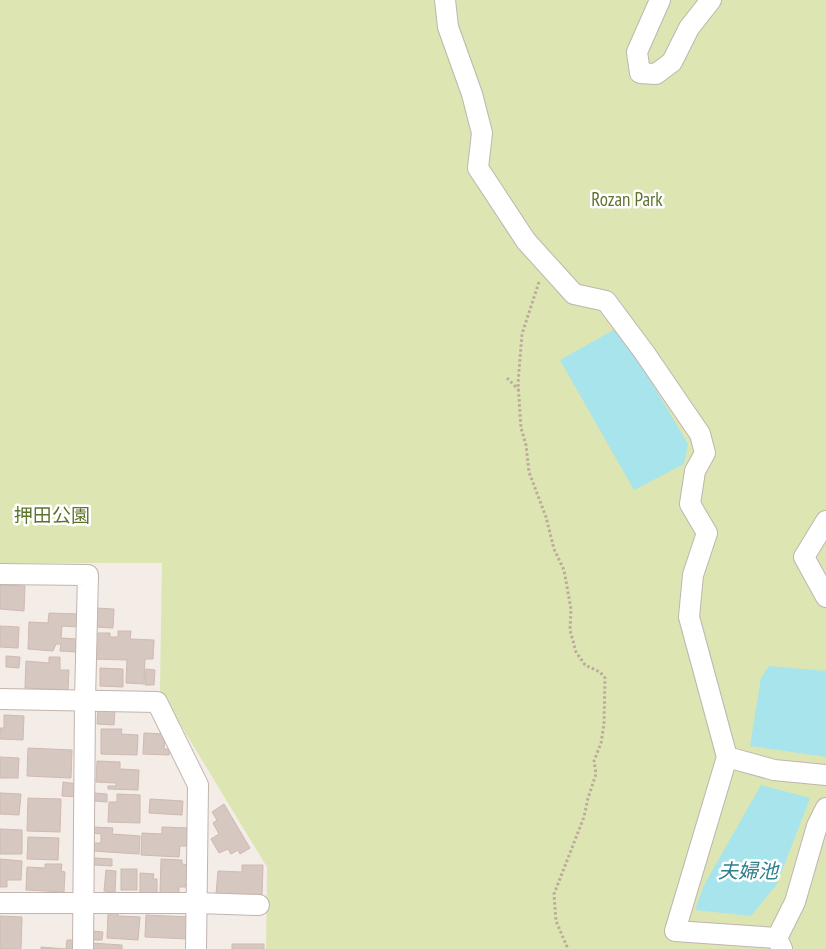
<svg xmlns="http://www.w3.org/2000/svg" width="826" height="949" viewBox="0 0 826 949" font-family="'PT Sans Narrow','Noto Sans JP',sans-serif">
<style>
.green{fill:#dde5b3}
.water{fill:#a7e4ec}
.building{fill:#d7c7c1;stroke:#cebab1}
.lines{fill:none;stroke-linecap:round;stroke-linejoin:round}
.minor-casing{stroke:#c1b4ae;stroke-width:22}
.path{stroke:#bea99d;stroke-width:3;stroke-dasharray:2.5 2.5;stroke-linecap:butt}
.minor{stroke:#fff;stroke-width:20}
.labels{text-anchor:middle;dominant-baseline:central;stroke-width:5;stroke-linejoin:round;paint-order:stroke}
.park-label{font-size:19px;fill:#5d742d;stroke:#fff}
.water-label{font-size:20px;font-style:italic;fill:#2f808c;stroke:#fff}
</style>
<rect width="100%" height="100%" fill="#f3ece7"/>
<polygon class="green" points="0,0 826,0 826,949 266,949 267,867 160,691 162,563 0,563"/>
<g class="water">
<polygon points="619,327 688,444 684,464 634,490 560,360"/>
<polygon points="769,666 826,671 826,757 750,746 761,678"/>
<polygon points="761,785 810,798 777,884 751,916 695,910 704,885"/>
</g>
<g class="building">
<polygon points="0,585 25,586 24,611 0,609"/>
<polygon points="96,608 114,609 113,628 95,627"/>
<polygon points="49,613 79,614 78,627 62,626 61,638 77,639 76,652 60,651 61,644 56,644 53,651 28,649 29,622 48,623"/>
<polygon points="0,626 19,627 18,648 0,647"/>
<polygon points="118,631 131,631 130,639 154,640 153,659 145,659 144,684 126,683 127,660 93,659 94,633 110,633 110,637 118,637"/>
<polygon points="6,656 20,657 19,668 6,667"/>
<polygon points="49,657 60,657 60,670 69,670 68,690 25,688 26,661 49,663"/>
<polygon points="100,668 123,669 123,687 100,686"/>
<polygon points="146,669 155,670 154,685 145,685"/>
<polygon points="98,708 115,709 114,725 97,724"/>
<polygon points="4,715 24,716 23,740 0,739 0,728 4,728"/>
<polygon points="101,729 122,729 121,734 138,735 137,755 101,754"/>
<polygon points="144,733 165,734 164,749 170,749 169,755 143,754"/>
<polygon points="28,748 72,750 71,778 27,776"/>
<polygon points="0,757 19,758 18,778 0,778"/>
<polygon points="97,761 120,762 120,769 139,770 138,790 108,789 108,786 116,786 116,783 96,782"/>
<polygon points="63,782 78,784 77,797 62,796"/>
<polygon points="0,793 21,794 19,815 0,814"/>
<polygon points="94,793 107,794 107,802 94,801"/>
<polygon points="117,794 140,795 140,823 108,822 109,802 117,802"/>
<polygon points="28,798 61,799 60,832 27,831"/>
<polygon points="150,799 183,801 182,815 149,813"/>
<polygon points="224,804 250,848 240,854 238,850 231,854 228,849 219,853 211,839 219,834 213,823 217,820 212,812"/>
<polygon points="93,827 113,828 112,834 140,836 139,854 92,851 93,843 101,843 101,834 93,833"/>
<polygon points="162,827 189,828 189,846 180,846 179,857 141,855 142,833 162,834"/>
<polygon points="0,829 22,830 22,854 0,854"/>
<polygon points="28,837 59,838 58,860 27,859"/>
<polygon points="94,858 112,859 112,866 94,865"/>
<polygon points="0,859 22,861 21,880 7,880 7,887 0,887"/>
<polygon points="161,859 182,860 182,864 188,865 186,887 179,887 179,893 160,893"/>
<polygon points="45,864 62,864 61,871 65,872 64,892 26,890 27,867 45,868"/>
<polygon points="242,865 263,865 262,896 216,894 218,871 242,872"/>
<rect x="121" y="869" width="16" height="21"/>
<polygon points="106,870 116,871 115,892 104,891"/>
<polygon points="140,873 154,874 153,879 157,879 157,893 140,893"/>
<polygon points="108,913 118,913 118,916 140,917 138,940 107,938"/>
<polygon points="146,915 190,917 189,939 145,937"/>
<polygon points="0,916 22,917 21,949 0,949"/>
<polygon points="93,931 103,932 102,940 92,940"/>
<polygon points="67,940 76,940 76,949 41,949 41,947 66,949"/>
<polygon points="91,943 122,945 122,949 91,949"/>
<rect x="232" y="944" width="32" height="5"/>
</g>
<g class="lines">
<defs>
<g id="minor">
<polyline points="445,0 448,27 472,94 482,133 478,168 526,241 574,294 606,301 644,352 700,434 705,453 695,471 690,504 707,533 693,575 689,617 727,757 675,931 777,938"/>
<polyline points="660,0 637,52 640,73 656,74 672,62 689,28 711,0"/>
<polyline points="826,521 804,557 826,597"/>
<polyline points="0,574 88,575 85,700 83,949"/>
<polyline points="0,699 157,702 198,785 196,949"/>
<polyline points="727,757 774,770 826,775"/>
<polyline points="0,903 197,903 259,905"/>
<polyline points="782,949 777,938 795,902 817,826 826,808"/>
</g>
</defs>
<use href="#minor" class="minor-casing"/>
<g class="path">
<polyline points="539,282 522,334 518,383 521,428 526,445 529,472 546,517 554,549 564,570 571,609 570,630 576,652 585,665 600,672 605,678 604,724 601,743 594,761 596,774 588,798 584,817 554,894 556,921 568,949"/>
<polyline points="507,378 518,389"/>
</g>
<use href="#minor" class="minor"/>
</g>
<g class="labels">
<g class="park-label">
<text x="627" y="199">Rozan Park</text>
<text x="52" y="515">押田公園</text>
</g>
<g class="water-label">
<text x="748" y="871">夫婦池</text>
</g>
</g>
</svg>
